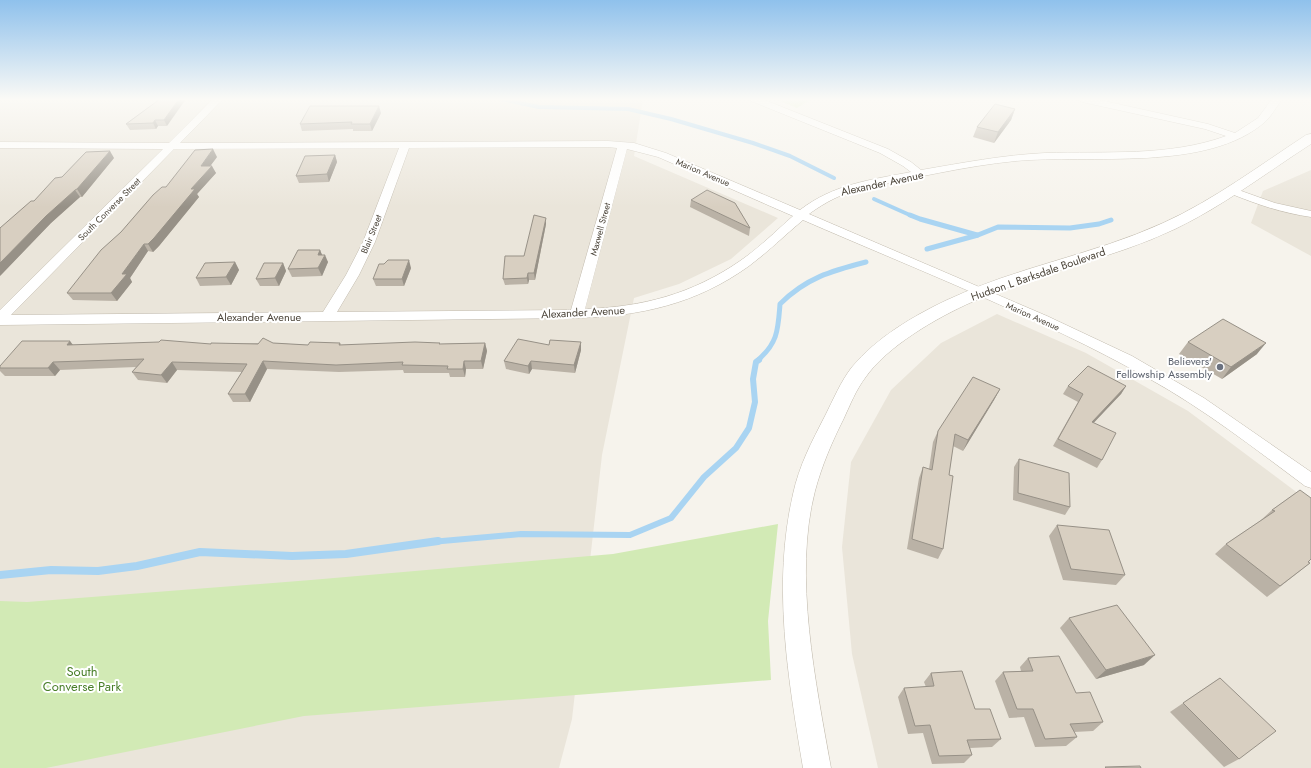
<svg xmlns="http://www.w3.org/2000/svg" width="1311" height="768" viewBox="0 0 1311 768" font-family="Jost,sans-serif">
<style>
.residential{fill:#eae5da}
.green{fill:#d2eab5}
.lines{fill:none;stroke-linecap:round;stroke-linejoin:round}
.stream-far3{stroke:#a9d4f2;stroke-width:4}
.stream-far2{stroke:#a9d4f2;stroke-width:5}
.stream-far1{stroke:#a9d4f2;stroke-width:6}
.stream{stroke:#a9d4f2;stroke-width:8}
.minor-casing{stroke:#c2bbae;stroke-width:1}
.tertiary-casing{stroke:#c2bbae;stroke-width:1}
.minor{fill:#fff;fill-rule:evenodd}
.tertiary{fill:#fff;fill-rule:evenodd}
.wall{fill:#bab2a6}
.shaded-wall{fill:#979187}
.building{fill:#d8cfc1;stroke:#979187}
.worship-dot{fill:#6b7280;stroke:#fff;stroke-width:1.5}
.labels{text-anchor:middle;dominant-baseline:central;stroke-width:4;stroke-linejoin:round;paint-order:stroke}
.far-street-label{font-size:9px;fill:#4b4439;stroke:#fff}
.street-label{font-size:11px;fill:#4b4439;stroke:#fff}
.worship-label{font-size:11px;fill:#5b616d;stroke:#fff;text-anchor:end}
.near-park-label{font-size:13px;fill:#4a7f2a;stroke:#fff}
</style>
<rect width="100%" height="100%" fill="#f6f3ec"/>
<g class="residential">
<polygon points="0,99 643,99 634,156 778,218 731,259 679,284 634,298 602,455 572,719 559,768 0,768"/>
<polygon points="1311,170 1311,256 1251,223 1263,191"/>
<polygon points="997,314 1086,353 1188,411 1311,503 1311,768 878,768 852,654 842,547 851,462 891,390 941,343"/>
</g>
<g class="green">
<polygon points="775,99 811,99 797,108"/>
<polygon points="778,524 768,621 771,680 304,716 46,768 0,768 0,601 27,602 311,580 613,554"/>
</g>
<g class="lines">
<g class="stream-far3">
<polyline points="501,99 539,107 628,109 671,119 753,143 790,156 834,178"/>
<polyline points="874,199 912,216"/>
</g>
<g class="stream-far2">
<polyline points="910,215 920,219 977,235"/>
<polyline points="927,249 978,235 998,227 1070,228 1099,224 1111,220"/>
<path d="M757 361C778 343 778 330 780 304 806 278 831 271 866 262"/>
</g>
<polyline class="stream-far1" points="431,542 521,534 630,535 671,518 704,477 736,448 749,428 755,402 753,379 756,362 759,360"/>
<polyline class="stream" points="0,575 51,570 98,571 137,566 200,552 292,556 346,554 438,541"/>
<defs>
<g id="minor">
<path d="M213 99H223L180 143 608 141 634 143 666 153 800 210C834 184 870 180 911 172L903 166 880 153 751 101 749 99H762L888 149 911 162 921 170C962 163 1003 155 1045 153 1106 151 1168 157 1226 136L1205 129 1082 102 1077 99H1095L1208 124 1235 133 1258 118 1272 99H1282C1277 106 1272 115 1266 121 1208 173 1089 154 1016 161 964 166 913 179 861 188 842 194 825 202 809 214L1047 316 1132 356 1204 398 1311 472V488L1305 486C1254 448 1204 409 1148 378 1039 317 918 270 803 220 785 235 768 252 749 266 696 304 641 316 577 318L0 325V310L163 149 0 148V142L169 143ZM608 147 617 148 571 310 337 312 359 275 375 242 409 148ZM399 148 363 242 346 275 323 312 11 315 174 149ZM627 149 658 157 793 216C776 231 759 248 740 261 692 294 643 307 585 309Z"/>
<path d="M1233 188 1275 203 1311 211V217C1282 213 1256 204 1229 193L1227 191Z"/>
</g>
<path id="tertiary" d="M1311 134V144C1266 173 1223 206 1175 229 1110 260 1038 272 972 302 938 317 887 346 865 378 856 390 850 405 844 418 832 442 822 465 815 491 793 576 816 683 831 768H803C788 678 772 585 793 494 799 466 812 441 825 416 833 400 841 381 852 367 876 338 913 316 947 300 1016 267 1093 255 1163 223 1214 200 1260 165 1306 135Z"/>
</defs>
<use href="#minor" class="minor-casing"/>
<use href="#tertiary" class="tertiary-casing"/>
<use href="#minor" class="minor"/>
<use href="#tertiary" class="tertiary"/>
</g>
<g class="wall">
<polygon points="160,99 167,126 158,126 156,129 130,130 126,124"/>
<polygon points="1015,109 1011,120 994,143 973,137 977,127"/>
<polygon points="381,113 372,131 353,131 353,129 302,131 300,124"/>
<polygon points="335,155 337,162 329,182 299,183 296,176"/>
<polygon points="217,157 210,166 216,173 197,194 199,197 159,246 153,252 148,251 130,278 132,282 117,301 73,300 67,293 121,232 166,187"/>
<polygon points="114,158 82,197 80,197 51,223 0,276 34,201 62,177"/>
<polygon points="691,200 750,228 749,236 690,207"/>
<polygon points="546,224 535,280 529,280 528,284 505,285 503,279 524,256"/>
<polygon points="320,250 322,255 328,262 322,276 292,277 288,269"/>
<polygon points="235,262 239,270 231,285 200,286 196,278"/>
<polygon points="283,263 286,271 279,286 260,286 256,279"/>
<polygon points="411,268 404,286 376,286 373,279"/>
<polygon points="581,342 581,350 575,373 532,369 529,374 506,369 504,361 549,345"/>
<polygon points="1188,342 1257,354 1222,379 1179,354"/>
<polygon points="273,343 308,345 340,343 341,345 440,343 440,344 485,343 487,351 483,369 466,369 465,377 450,377 449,373 404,373 403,370 339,372 267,369 250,402 233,402 228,394 242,372 177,370 167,383 138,380 132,372 136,367 60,370 55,376 5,376 0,371 0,366 73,345 211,344"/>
<polygon points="1068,386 1126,386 1121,394 1093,423 1102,460 1097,468 1053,446 1078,402 1063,394"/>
<polygon points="1000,389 994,400 963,451 953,446 949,475 943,549 938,559 907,549 919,478 923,467 929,469 933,442 938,431"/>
<polygon points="1019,459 1070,507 1065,515 1013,500 1014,467"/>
<polygon points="1300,490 1308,562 1310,563 1267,597 1215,554 1226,544 1260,521 1272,510"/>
<polygon points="1057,525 1125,575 1116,585 1063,580 1049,536"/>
<polygon points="1069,618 1144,665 1096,679 1060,628"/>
<polygon points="1028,658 1076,693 1103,722 1093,731 1074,732 1077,737 1066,746 1035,747 1024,717 1009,718 995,681 1003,672 1021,671 1020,667"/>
<polygon points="931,673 975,709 1001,739 992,747 970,748 972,755 964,763 932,764 923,733 908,734 898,697 904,688 926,687 924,682"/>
<polygon points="1220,678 1239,759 1224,767 1170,712"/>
</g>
<g class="shaded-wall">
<polygon points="179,99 186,99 167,126 164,120"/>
<polygon points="379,106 381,113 372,131 370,124"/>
<polygon points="1015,109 1011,120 994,143 998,132"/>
<polygon points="155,120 158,126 156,129 153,123"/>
<polygon points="213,149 217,157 205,173 201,166"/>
<polygon points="110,151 114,158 82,197 77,189"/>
<polygon points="335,155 337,162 329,182 327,174"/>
<polygon points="212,166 216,173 197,194 199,197 159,246 153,252 148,244 191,189"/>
<polygon points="75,190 80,197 51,223 0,276 0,263 46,216"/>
<polygon points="546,218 546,224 535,280 534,273"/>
<polygon points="144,244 148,251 130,278 132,282 117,301 111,293 122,274"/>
<polygon points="320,250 323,257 318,255"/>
<polygon points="325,255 328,262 322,276 318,268"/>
<polygon points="409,260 411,268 404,286 402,279"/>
<polygon points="235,262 239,270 231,285 226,277"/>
<polygon points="283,263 286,271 279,286 275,278"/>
<polygon points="528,273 529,280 528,284 527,278"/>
<polygon points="70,341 76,349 67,345"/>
<polygon points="581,342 581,350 575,373 574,365"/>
<polygon points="485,343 487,351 483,369 481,361"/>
<polygon points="1266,343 1257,354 1222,379 1231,367"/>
<polygon points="263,361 267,369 250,402 245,394"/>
<polygon points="464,361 466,369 465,377 463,369"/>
<polygon points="531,361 532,369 529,374 528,366"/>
<polygon points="53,362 60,370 55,376 48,368"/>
<polygon points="172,362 177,370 167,383 161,375"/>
<polygon points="1126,386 1121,394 1087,430 1092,422"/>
<polygon points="1000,389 994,400 963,451 968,440"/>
<polygon points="1155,655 1144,665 1096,679 1106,670"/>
</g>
<g class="building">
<polygon points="160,99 179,99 164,120 155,120 153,123 126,124"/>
<polygon points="995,104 1015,109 998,132 977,127"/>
<polygon points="310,106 379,106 370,124 351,124 352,122 300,124"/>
<polygon points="213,149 201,166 212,166 191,189 195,189 154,238 148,244 144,244 122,274 127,274 111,293 67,293 101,250 121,232 153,195 162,187 166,187 195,150"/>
<polygon points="110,151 77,189 75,190 46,216 0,263 0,228 31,201 34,201 55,178 62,177 86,152"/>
<polygon points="335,155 327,174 296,176 305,156"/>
<polygon points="707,190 735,203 750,228 691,200"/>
<polygon points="534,215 546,218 534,273 528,273 527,278 503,279 505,256 524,256"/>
<polygon points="298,250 320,250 318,255 325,255 318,268 288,269"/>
<polygon points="388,260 409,260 402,279 373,279 379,264 384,264"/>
<polygon points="235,262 226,277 196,278 205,263"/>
<polygon points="264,263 283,263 275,278 256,279"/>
<polygon points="1223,319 1266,343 1231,367 1188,342"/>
<polygon points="263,338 273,343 308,345 310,342 340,343 339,345 415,342 440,343 439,344 485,343 481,361 464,361 463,369 447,369 448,366 402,365 403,362 336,365 263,361 245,394 228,394 247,364 172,362 161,375 132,372 144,359 53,362 48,368 0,368 0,366 22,341 70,341 67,345 159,342 161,340 211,344 211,343 258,344"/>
<polygon points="518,339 549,345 550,340 581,342 574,365 531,361 528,366 504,361"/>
<polygon points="1088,366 1126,386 1092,422 1116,433 1102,460 1058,439 1083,394 1068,386"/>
<polygon points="973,377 1000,389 968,440 955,434 949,475 953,476 943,549 912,539 923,467 932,470 938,431"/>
<polygon points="1019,459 1069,473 1070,507 1018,493"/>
<polygon points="1300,490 1311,498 1311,559 1308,562 1310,563 1280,586 1226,544 1275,511 1272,510"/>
<polygon points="1057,525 1109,530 1125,575 1071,569"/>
<polygon points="1117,605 1155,655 1106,670 1069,618"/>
<polygon points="1059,656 1076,693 1090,692 1103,722 1070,724 1077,737 1045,739 1033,709 1017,709 1003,672 1033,671 1028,658"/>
<polygon points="962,671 975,709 990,709 1001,739 967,740 972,755 939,756 930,725 915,726 904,688 934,686 931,673"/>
<polygon points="1220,678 1276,731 1239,759 1183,703"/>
<polygon points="1140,766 1141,768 1106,768 1105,767"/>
</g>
<linearGradient id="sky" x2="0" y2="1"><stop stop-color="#8fc1ec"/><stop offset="0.48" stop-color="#fbfaf6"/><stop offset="1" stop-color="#fbfaf6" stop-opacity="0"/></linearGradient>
<rect width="1311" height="207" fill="url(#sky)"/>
<circle class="worship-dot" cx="1220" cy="367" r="4"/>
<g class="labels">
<g class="far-street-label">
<text transform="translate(703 172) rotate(23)">Marion Avenue</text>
<text transform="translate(109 209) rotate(-45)">South Converse Street</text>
<text transform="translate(600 229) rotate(-75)">Maxwell Street</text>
<text transform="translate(371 234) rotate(-68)">Blair Street</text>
<text transform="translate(1033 316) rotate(24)">Marion Avenue</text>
</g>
<g class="street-label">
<text transform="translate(882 183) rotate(-12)">Alexander Avenue</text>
<text transform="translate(1038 274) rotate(-19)">Hudson L Barksdale Boulevard</text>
<text transform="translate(583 312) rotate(-3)">Alexander Avenue</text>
<text x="259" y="317">Alexander Avenue</text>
</g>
<g class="worship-label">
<text x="1212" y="361">Believers'<tspan x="1212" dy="13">Fellowship Assembly</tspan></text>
</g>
<g class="near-park-label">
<text x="82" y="671">South<tspan x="82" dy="15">Converse Park</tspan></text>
</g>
</g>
</svg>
